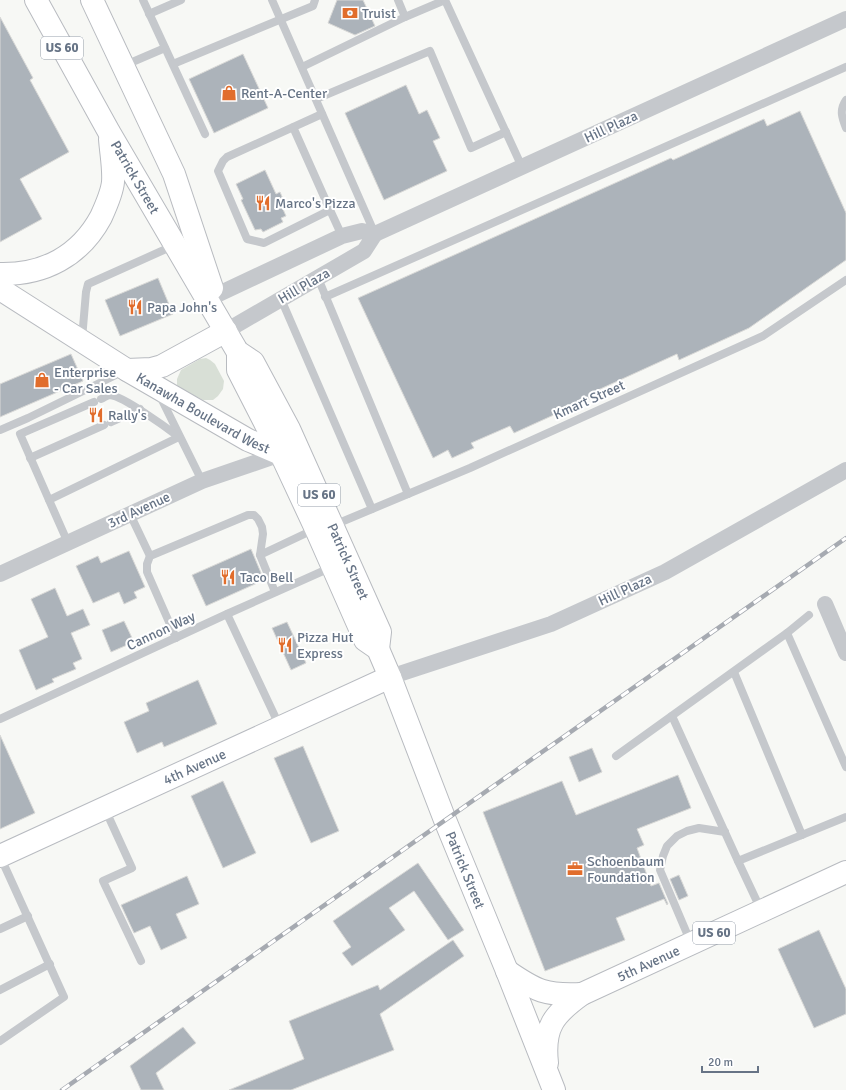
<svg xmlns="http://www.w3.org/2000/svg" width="846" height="1090" viewBox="0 0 846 1090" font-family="Signika,sans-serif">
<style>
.green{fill:#d8dfd6}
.building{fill:#acb3ba;stroke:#d9d9d7}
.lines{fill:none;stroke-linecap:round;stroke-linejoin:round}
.secondary-casing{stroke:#b8bbc1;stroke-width:24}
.primary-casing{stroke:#b8bbc0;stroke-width:24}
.lane{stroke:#c5c8cc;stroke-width:8}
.street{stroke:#c5c8cc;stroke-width:16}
.secondary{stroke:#fff;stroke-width:22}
.primary{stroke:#fff;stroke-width:22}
.rail-casing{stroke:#a6aab1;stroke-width:4.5}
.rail{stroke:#fff;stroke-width:3;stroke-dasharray:9;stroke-linecap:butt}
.labels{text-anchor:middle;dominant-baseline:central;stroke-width:4;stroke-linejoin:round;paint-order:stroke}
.shield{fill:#fff;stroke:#959eaa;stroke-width:1}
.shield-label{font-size:13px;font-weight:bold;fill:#677486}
.poi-label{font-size:14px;fill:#677486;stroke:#fff;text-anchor:start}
.street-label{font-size:14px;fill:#677486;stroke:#fff}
</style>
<rect width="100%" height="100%" fill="#f7f8f5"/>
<polygon class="green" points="206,358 210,360 215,364 224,381 223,389 218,396 213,400 203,400 180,388 177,385 177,379 181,370 200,359"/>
<g class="building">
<polygon points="337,0 363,0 375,26 355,35 328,23"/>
<polygon points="0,17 33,78 30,80 69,152 20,179 42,219 0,242"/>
<polygon points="243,54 268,108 214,133 189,79"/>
<polygon points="406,85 419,114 427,110 440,138 433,141 447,171 384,200 345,113"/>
<polygon points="800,111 846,213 846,260 749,328 679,360 677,354 598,390 600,394 514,433 510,426 471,443 474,448 452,458 448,450 433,458 358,298 671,158 673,160 764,119 767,126"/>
<polygon points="265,170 276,194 280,192 286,206 282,207 286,216 281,218 283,222 263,232 261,229 255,230 241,200 243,199 236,184"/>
<polygon points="158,278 173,314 120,336 105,300"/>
<polygon points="71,354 83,381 0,417 0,384"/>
<polygon points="251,549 264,580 206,606 192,575"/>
<polygon points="129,551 145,587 134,592 137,598 124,604 119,592 93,603 76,566 98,556 101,563"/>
<polygon points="55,588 67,616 83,609 90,625 71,633 82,659 73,663 76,669 52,679 54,682 36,690 19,650 48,637 31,599"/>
<polygon points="124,621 134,642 111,652 102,630"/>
<polygon points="287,622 306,663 291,670 272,628"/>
<polygon points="198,680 217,724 164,747 162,742 137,753 124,722 149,711 146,703"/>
<polygon points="0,735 35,813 0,829"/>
<polygon points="303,746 339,831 311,843 274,758"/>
<polygon points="592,748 602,772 579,782 569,757"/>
<polygon points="678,775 691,808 637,829 644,845 637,848 651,886 659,883 668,904 667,905 664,899 616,918 625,940 545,971 483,812 562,781 576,815"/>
<polygon points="223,781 256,853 223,868 191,796"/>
<polygon points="418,863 464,930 448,940 414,891 389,908 405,930 352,966 342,953 351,947 333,921"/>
<polygon points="679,875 688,896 679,900 670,879"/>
<polygon points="187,876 199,904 176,914 187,938 161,950 150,926 134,933 121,905"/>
<polygon points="819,930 846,989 846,1014 814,1028 778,949"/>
<polygon points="453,940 464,956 380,1014 394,1050 291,1090 229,1090 304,1059 289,1021 378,985 380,990"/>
<polygon points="183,1027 196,1043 156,1073 164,1090 141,1090 130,1066"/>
</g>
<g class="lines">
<defs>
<g id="secondary">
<path id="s1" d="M0 856 390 677"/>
</g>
<g id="primary">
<path id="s2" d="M36 0 109 132 236 349 238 352 253 362 289 429 380 632 378 649"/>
<polyline points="92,0 174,174 212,288"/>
<path d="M0 274C44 275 80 256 101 217 106 206 112 193 113 182 114 168 111 153 110 139"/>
<path id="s3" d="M0 289 127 370 248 440 281 454"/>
<path id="s4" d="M238 352V370L281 454 316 529 365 640 378 649 390 677 445 820 507 971 554 1090"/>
<polyline points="127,370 151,369 162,366 226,331"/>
<path d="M507 971C536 991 546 996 582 994"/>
<path id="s5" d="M547 1063C543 1027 554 1014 582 994L846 872"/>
</g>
</defs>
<use href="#secondary" class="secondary-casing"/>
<use href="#primary" class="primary-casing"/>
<g class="lane">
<polyline points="143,0 205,134"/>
<polyline points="272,0 375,234"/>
<polyline points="398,0 405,17 445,0"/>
<polyline points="445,0 522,167"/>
<polyline points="149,14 181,0"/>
<polyline points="173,64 313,6 315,0"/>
<polyline points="123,66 165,48"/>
<polyline points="302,67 405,17"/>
<polyline points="316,99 430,51 471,148 506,132"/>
<path d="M846 100C839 110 842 118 846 128"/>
<polyline points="293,127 330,210 264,243 247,239 218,171 223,161 227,157 322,114"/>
<polyline points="330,210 342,236"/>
<polyline points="318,278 408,494"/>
<polyline points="325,297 846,67"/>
<polyline points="281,299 372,509"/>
<polyline points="82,339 86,292 88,284 175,245"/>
<polyline points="159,394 202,481"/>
<polyline points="111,422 140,409"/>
<polyline points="0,430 28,418 124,371"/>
<polyline points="30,458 104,425"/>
<polyline points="49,500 20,434 94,402"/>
<polyline points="130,514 150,556"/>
<polyline points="334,525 470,468 763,336 846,280"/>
<path d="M68 543 49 500 179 437C167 428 123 396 110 395 107 395 104 398 101 399"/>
<polyline points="260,555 315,529"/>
<polyline points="227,614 280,727"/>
<polyline points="787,633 809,615"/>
<polyline points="176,638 147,572 147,564 150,556 248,515 254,515 258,519 262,527 263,534 260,555 275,592"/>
<polyline points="734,672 802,835"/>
<polyline points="672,716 738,861"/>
<polyline points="0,719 227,614 332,567"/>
<polyline points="616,756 787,633 846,767"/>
<polyline points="105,809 132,868 103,881 141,961"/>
<polyline points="761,910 738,861 846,817"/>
<polyline points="0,929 28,916"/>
<polyline points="691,943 660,870 663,856 667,846 677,836 687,831 699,828 725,832"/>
<polyline points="0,990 50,964"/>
<polyline points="0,1041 64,997 0,856"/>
</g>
<g class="street">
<polyline points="375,234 846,19"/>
<polyline points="208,299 342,236 362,231 375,234 364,251 226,331"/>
<polyline points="0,574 202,481 281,454"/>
<polyline points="825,604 846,653"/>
<polyline points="390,677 551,624 665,572 846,470"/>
</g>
<use href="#secondary" class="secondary"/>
<use href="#primary" class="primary"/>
<defs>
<polyline id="rail" points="62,1090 846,538"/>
</defs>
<use href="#rail" class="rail-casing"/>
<use href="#rail" class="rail"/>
</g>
<defs>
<symbol id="bank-bare" viewBox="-9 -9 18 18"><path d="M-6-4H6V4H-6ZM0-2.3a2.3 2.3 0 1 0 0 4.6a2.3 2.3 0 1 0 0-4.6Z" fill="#e16d2c" stroke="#fff" stroke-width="2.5" paint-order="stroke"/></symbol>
<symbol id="shop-bare" viewBox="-9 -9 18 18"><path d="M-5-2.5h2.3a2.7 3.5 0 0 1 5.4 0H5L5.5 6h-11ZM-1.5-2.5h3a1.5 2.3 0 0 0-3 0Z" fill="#e16d2c" stroke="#fff" stroke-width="2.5" paint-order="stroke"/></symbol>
<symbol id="restaurant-bare" viewBox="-9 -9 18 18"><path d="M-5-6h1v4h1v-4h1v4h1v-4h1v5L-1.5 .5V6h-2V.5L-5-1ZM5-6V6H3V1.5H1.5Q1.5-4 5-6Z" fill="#e16d2c" stroke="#fff" stroke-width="2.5" paint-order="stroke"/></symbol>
<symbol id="office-bare" viewBox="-9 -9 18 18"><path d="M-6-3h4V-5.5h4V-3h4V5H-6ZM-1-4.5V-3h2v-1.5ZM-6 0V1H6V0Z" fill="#e16d2c" stroke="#fff" stroke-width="2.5" paint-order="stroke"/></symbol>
</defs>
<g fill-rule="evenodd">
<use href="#bank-bare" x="339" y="2" width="22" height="22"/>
<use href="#shop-bare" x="218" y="82" width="22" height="22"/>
<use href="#restaurant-bare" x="252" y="192" width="22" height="22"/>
<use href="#restaurant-bare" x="124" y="296" width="22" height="22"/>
<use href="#shop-bare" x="31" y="369" width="22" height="22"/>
<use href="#restaurant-bare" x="85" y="404" width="22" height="22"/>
<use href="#restaurant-bare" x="217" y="566" width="22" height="22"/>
<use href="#restaurant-bare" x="274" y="634" width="22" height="22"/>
<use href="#office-bare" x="564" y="858" width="22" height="22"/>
</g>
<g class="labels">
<g class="shield">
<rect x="41" y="37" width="42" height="22" rx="3"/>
<rect x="298" y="484" width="42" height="22" rx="3"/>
<rect x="693" y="922" width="42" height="22" rx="3"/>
</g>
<g class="shield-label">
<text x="62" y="48">US 60</text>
<text x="319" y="495">US 60</text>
<text x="714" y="933">US 60</text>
</g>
<g class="poi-label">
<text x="362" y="13">Truist</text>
<text x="241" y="93">Rent-A-Center</text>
<text x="275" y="203">Marco's Pizza</text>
<text x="147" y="307">Papa John's</text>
<text x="54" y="372">Enterprise<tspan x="54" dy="16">- Car Sales</tspan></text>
<text x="108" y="415">Rally's</text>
<text x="240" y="577">Taco Bell</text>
<text x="297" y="637">Pizza Hut<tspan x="297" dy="16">Express</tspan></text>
<text x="587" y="861">Schoenbaum<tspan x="587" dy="16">Foundation</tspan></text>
</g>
<g class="street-label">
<text transform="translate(611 127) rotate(-25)">Hill Plaza</text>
<text stroke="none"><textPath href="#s2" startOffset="203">Patrick Street</textPath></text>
<text transform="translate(304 286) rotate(-30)">Hill Plaza</text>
<text transform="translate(589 400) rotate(-24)">Kmart Street</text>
<text stroke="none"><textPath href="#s3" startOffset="238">Kanawha Boulevard West</textPath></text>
<text transform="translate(139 510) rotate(-25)">3rd Avenue</text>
<text stroke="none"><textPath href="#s2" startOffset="645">Patrick Street</textPath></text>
<text transform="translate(625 590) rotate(-25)">Hill Plaza</text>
<text transform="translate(161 631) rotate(-25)">Cannon Way</text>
<text stroke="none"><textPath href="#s1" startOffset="214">4th Avenue</textPath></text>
<text stroke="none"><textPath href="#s4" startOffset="570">Patrick Street</textPath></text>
<text stroke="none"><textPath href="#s5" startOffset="156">5th Avenue</textPath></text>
</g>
</g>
<path d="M702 1066v6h56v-6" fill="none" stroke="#677486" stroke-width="2"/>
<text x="708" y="1066" font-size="12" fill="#677486" stroke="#ffffff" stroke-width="3" paint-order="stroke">20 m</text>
</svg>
